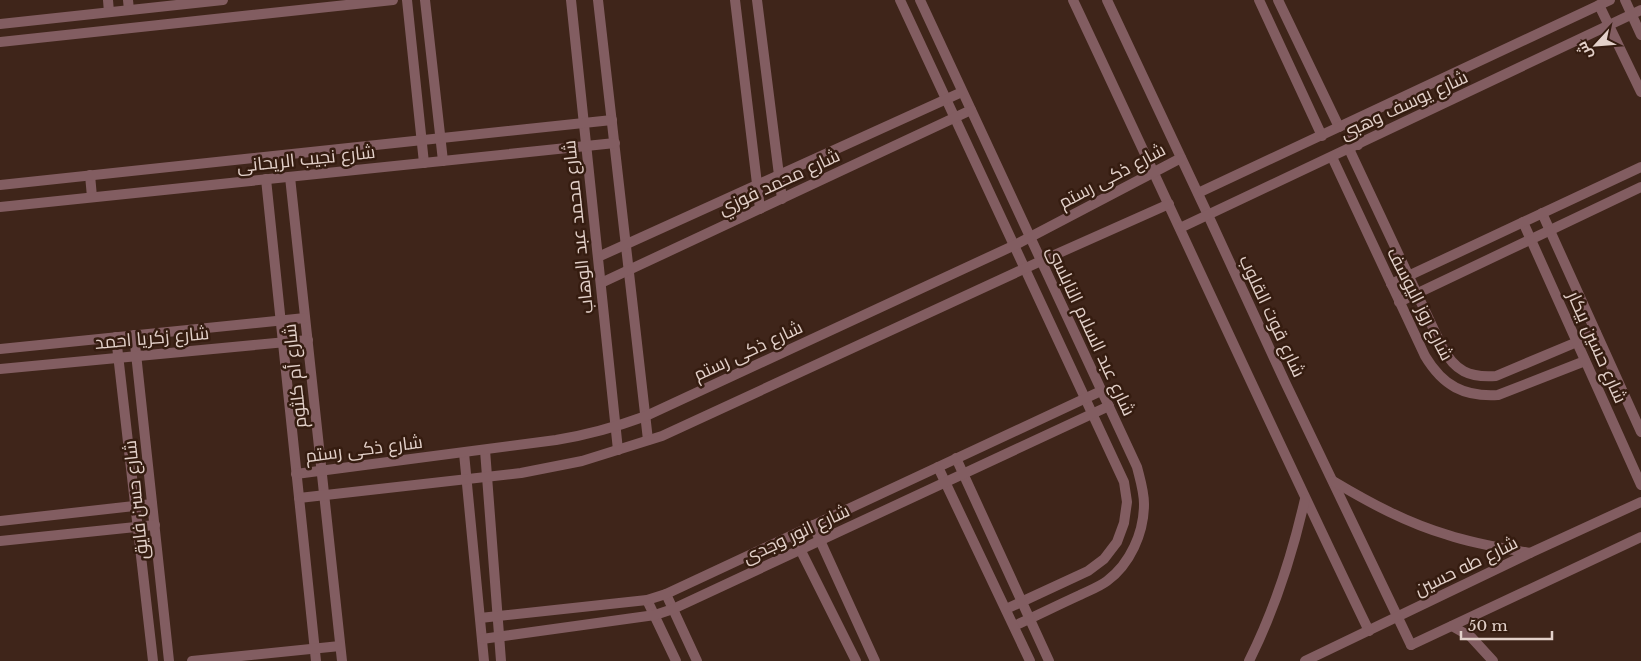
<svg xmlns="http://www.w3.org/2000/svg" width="1641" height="661" viewBox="0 0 1641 661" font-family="'Libre Baskerville',Cairo,serif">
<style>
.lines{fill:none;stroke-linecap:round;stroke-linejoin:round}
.minor{stroke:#825d61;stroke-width:10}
.tertiary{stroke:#825d61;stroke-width:10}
.labels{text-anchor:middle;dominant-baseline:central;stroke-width:5;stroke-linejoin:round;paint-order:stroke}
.street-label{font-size:18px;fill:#e3d1ca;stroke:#351c10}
</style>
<rect width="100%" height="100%" fill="#3f251a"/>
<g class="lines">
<g class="minor">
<polyline points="108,0 109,12"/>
<polyline points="128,0 129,10"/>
<polyline points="407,0 424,163"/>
<polyline points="425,0 443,161"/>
<polyline points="571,0 618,450"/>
<polyline points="598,0 648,440"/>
<polyline points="735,0 760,209"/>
<polyline points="757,0 782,199"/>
<polyline points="900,0 1124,482 1127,502 1124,523 1117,542 1104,559 1088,571 1006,609"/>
<path d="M920 0 1137 467C1140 479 1144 491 1144 504 1144 533 1130 564 1107 581 1099 587 1088 591 1080 595 1058 605 1036 616 1014 626"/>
<path d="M1073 0C1172 210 1268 422 1369 631"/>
<polyline points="1107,0 1208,215 1285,382 1411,645"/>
<polyline points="1259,0 1322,136"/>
<polyline points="1278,0 1339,127"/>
<polyline points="1625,0 1641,35"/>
<polyline points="1599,5 1641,92"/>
<polyline points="0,24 223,0"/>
<polyline points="0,42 393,0"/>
<polyline points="1347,124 1358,145"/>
<path d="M1349 149 1442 347C1455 371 1469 378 1496 376L1577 342 1596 333"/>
<path d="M1332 157 1425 356C1443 386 1464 397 1498 395L1585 361"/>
<polyline points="90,175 92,197"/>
<polyline points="290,177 342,661"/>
<polyline points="266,179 316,661"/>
<polyline points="0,185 612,120"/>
<polyline points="1198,193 1610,0"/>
<polyline points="0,207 615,143"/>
<polyline points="1542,213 1641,432"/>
<polyline points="1523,222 1641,485"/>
<polyline points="1180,228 1641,10"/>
<polyline points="598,257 962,92"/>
<polyline points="601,283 971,110"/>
<polyline points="1391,284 1641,167"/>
<polyline points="1399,302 1641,187"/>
<polyline points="134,335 169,661"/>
<polyline points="116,337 153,661"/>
<polyline points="0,349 305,318"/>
<polyline points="0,369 308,340"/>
<polyline points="485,450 501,661"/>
<polyline points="464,453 484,661"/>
<polyline points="956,458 1049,661"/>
<polyline points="938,467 1030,661"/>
<path d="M296 474 556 440C587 435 616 427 646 416L1015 245 1181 158"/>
<path d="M1333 481C1370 503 1407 523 1448 535 1475 544 1502 548 1530 553"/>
<polyline points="299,498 521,473 582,461 662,436 1041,261 1169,204"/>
<polyline points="0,521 152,504"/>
<polyline points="813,525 875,661"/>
<polyline points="793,535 856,661"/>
<polyline points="0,541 155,525"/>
<polyline points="666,594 697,661"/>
<polyline points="647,600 676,661"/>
<polyline points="480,618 647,600 666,594 1101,391"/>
<polyline points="1452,626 1471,637 1493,661"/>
<polyline points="482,639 655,615 673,609 1109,406"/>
<polyline points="192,661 340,646"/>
<path d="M1249 661C1275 609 1292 556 1305 499"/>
</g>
<g class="tertiary">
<polyline points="1411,645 1641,537"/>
<polyline points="1305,661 1530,553 1641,502"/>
</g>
</g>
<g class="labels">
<g class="street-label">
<text transform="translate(1404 105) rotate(-25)">شارع يوسف وهبى</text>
<text transform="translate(306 159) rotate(-6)">شارع نجيب الريحانى</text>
<text transform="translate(1112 176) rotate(-28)">شارع ذكى رستم</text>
<text transform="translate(779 182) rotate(-25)">شارع محمد فوزي</text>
<text transform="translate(578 227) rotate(-96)">شارع محمد عبد الوهاب</text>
<text transform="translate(1420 304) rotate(63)">شارع روز اليوسف</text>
<text transform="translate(1272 316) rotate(65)">شارع قوت القلوب</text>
<text transform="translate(1091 331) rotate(65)">شارع عبد السلام النابلسى</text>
<text transform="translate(152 338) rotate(-5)">شارع زكريا احمد</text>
<text transform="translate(1597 347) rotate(66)">شارع حسين بيكار</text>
<text transform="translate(748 351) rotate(-25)">شارع ذكى رستم</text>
<text transform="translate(295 376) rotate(-96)">شارع أم كلثوم</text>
<text transform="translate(364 449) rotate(-7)">شارع ذكى رستم</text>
<text transform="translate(136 500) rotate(-96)">شارع حسن فايق</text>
<text transform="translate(796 534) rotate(-25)">شارع انور وجدى</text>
<text transform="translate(1466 566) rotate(-26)">شارع طه حسين</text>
</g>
</g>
<g transform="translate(1596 45) rotate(244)" stroke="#351c10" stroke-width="4" paint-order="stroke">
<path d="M0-4L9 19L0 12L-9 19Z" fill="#e3d1ca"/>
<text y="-8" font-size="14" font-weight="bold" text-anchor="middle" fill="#e3d1ca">ش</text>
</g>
<path d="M1461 631v8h91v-8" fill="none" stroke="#e3d1ca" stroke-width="2.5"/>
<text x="1468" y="631" font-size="15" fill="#e3d1ca" stroke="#351c10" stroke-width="4" paint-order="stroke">50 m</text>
</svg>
